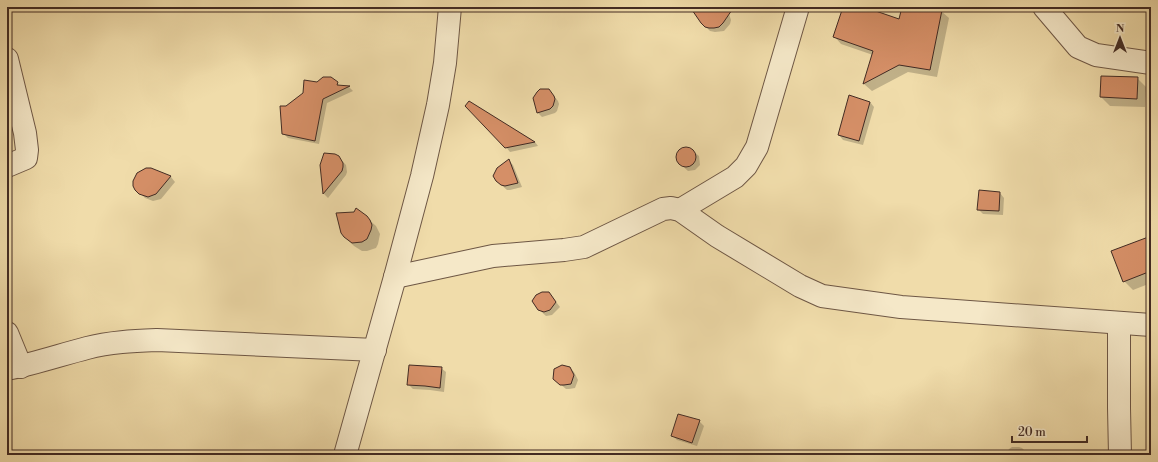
<svg xmlns="http://www.w3.org/2000/svg" width="1158" height="462" viewBox="0 0 1158 462" font-family="'Libre Bodoni',serif">
<style>
.shadow{fill:#0003}
.building{fill:#d58f67;stroke:#422b23}
.lines{fill:none;stroke-linecap:round;stroke-linejoin:round}
.minor-casing{stroke:#6e5745;stroke-width:24}
.minor{stroke:#f5e8c8;stroke-width:22}
</style>
<rect width="100%" height="100%" fill="#f0dcaa"/>
<filter id="stains"><feTurbulence type="fractalNoise" baseFrequency=".005" numOctaves="4"/><feColorMatrix values="0 0 0 0 .2 0 0 0 0 .09 0 0 0 0 .02 0 0 0 .5 -.17"/></filter>
<radialGradient id="worn" r=".72"><stop offset=".6" stop-color="#630" stop-opacity="0"/><stop offset="1" stop-color="#630" stop-opacity=".3"/></radialGradient>
<g class="shadow">
<polygon points="701,7 725,7 728,11 731,20 730,24 724,31 715,32 710,31 705,26"/>
<polygon points="844,7 861,7 900,20 903,7 921,7 941,11 949,18 937,77 908,72 872,91 864,84 873,55 841,44 834,36"/>
<polygon points="331,78 340,86 349,87 353,91 327,103 319,144 288,138 283,133 286,107 317,83"/>
<polygon points="1137,78 1146,87 1145,107 1110,106 1101,97"/>
<polygon points="549,90 558,101 559,104 557,111 555,113 542,117 538,113"/>
<polygon points="469,102 535,142 538,146 510,152"/>
<polygon points="870,102 874,107 863,145 843,140 839,135"/>
<polygon points="687,148 694,152 699,156 700,165 695,170 688,171 678,162 676,157 680,149"/>
<polygon points="341,160 346,165 347,172 346,175 328,198 324,194 321,165"/>
<polygon points="509,161 513,165 522,187 510,190 507,190 497,181"/>
<polygon points="151,169 171,177 175,182 161,199 153,201 145,198 140,193"/>
<polygon points="980,192 1000,193 1004,198 1003,215 983,214 978,209"/>
<polygon points="366,217 376,226 380,234 378,244 376,248 367,251 362,251 354,246 345,237"/>
<polygon points="1151,241 1151,283 1133,290 1124,281"/>
<polygon points="553,298 560,307 552,315 546,316 536,307"/>
<polygon points="441,368 446,372 444,392 430,390 413,389 408,384"/>
<polygon points="569,368 574,372 578,380 575,388 569,389 566,389 559,383"/>
<polygon points="699,421 704,426 697,446 677,440 673,436"/>
<polygon points="1012,447 1019,447 1022,448 1029,455 1006,455 1009,449"/>
</g>
<g class="building">
<polygon points="690,7 734,7 723,23 719,27 714,28 709,28 705,27 701,23"/>
<polygon points="843,7 864,7 899,19 902,7 927,7 942,10 930,70 899,65 863,84 873,51 833,37"/>
<polygon points="1101,76 1138,77 1137,99 1100,97"/>
<polygon points="323,77 331,77 338,82 337,85 350,86 323,99 315,141 282,134 280,106 286,106 303,93 304,80 317,82"/>
<polygon points="540,89 549,89 554,96 555,99 553,106 550,109 537,113 533,98 537,92"/>
<polygon points="849,95 870,102 859,141 838,135"/>
<polygon points="469,101 535,142 505,148 465,106"/>
<circle cx="686" cy="157" r="10"/>
<polygon points="324,153 335,154 339,156 343,163 343,167 342,171 323,194 320,165"/>
<polygon points="509,159 518,183 505,186 501,185 496,181 493,176 497,168"/>
<polygon points="146,168 151,168 171,176 156,194 148,197 139,194 135,190 133,186 133,181 137,173"/>
<polygon points="979,190 1000,192 999,211 977,210"/>
<polygon points="356,208 367,216 370,220 372,225 371,230 367,239 362,242 352,243 344,237 341,233 336,213 354,212"/>
<polygon points="1151,236 1151,271 1123,282 1111,251"/>
<polygon points="542,292 549,292 556,302 550,310 544,312 538,310 532,301 536,295"/>
<polygon points="409,365 442,367 440,388 425,386 407,385"/>
<polygon points="562,365 570,367 574,375 571,384 564,385 560,385 553,379 554,369"/>
<polygon points="678,414 700,420 692,443 671,436"/>
</g>
<g class="lines">
<defs>
<g id="minor">
<polyline points="1044,7 1078,47 1096,55 1151,63"/>
<polyline points="7,59 25,133 27,150 26,158 7,166"/>
<polyline points="680,210 735,177 746,166 757,147 798,7"/>
<polyline points="395,277 493,256 564,250 584,247 663,209 671,208 680,210 717,236 800,286 822,296 901,307 1151,325"/>
<polyline points="1119,323 1119,408 1120,455"/>
<polyline points="7,333 21,367"/>
<path d="M7 369C34 364 60 355 87 348 110 342 134 341 157 340L375 350"/>
<polyline points="345,455 395,277 422,176 438,105 445,63 450,7"/>
</g>
</defs>
<use href="#minor" class="minor-casing"/>
<use href="#minor" class="minor"/>
</g>
<rect width="1158" height="462" fill="none" stroke="#f0dcaa" stroke-width="24"/>
<rect x="8" y="8" width="1142" height="446" fill="none" stroke="#422b23" stroke-width="2"/>
<rect x="12" y="12" width="1134" height="438" fill="none" stroke="#422b23"/>
<g transform="translate(1120 38)" stroke="#f5e8c8" stroke-width="3" paint-order="stroke">
<path d="M0-3L7 15L0 10L-7 15Z" fill="#422b23"/>
<text y="-6" font-size="11" font-weight="bold" text-anchor="middle" fill="#422b23">N</text>
</g>
<path d="M1012 436v6h75v-6" fill="none" stroke="#422b23" stroke-width="2"/>
<text x="1018" y="436" font-size="12" fill="#422b23" stroke="#f5e8c8" stroke-width="3" paint-order="stroke">20 m</text>
<rect width="100%" height="100%" filter="url(#stains)"/>
<rect width="100%" height="100%" fill="url(#worn)"/>
</svg>
